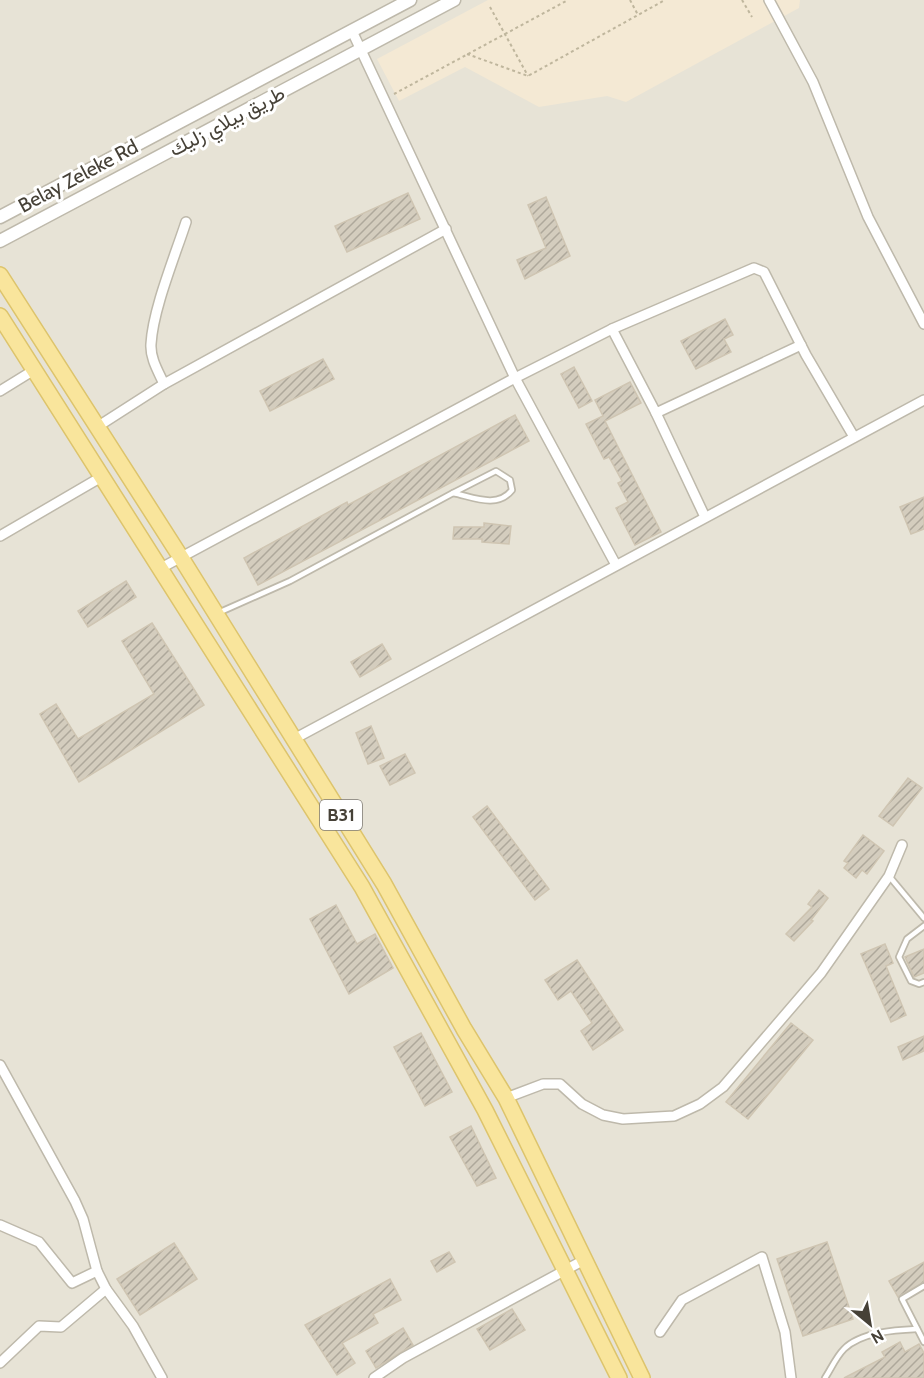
<svg xmlns="http://www.w3.org/2000/svg" width="924" height="1378" viewBox="0 0 924 1378" font-family="Cabin,Vazirmatn,sans-serif">
<style>
.residential{fill:#e7e3d6}
.commercial{fill:#f4e9d4}
.building{fill:url(#building-hatch);stroke:#cfc5b2;stroke-width:1.5}
.lines{fill:none;stroke-linecap:round;stroke-linejoin:round}
.service-casing{stroke:#beb9ab;stroke-width:8}
.minor-casing{stroke:#beb9ab;stroke-width:12}
.tertiary-casing{stroke:#beb9ab;stroke-width:15}
.primary-casing{stroke:#ddc46c;stroke-width:18}
.path{stroke:#bfb69d;stroke-width:2;stroke-dasharray:3 3;stroke-linecap:butt}
.service{stroke:#fff;stroke-width:4.5}
.minor{stroke:#fff;stroke-width:9}
.tertiary{stroke:#fff;stroke-width:12}
.primary{stroke:#f9e59c;stroke-width:15}
.labels{text-anchor:middle;dominant-baseline:central;stroke-width:6;stroke-linejoin:round;paint-order:stroke}
.shield{fill:#fff;stroke:#7e7a73;stroke-width:1.5}
.shield-label{font-size:18px;font-weight:bold;fill:#464137}
.street-label{font-size:20px;fill:#464137;stroke:#fff}
</style>
<defs>
<pattern id="building-hatch" width="6" height="6" patternUnits="userSpaceOnUse" patternTransform="scale(1.5)"><rect width="6" height="6" fill="#d4cdbe"/><path d="M-1 1l2-2M0 6l6-6M5 7l2-2" fill="none" stroke="#aea89b"/></pattern>
</defs>
<rect width="100%" height="100%" fill="#f3f1e8"/>
<rect class="residential" x="0" y="0" width="924" height="1378"/>
<polygon class="commercial" points="488,0 800,0 799,8 626,102 607,96 539,107 465,67 399,101 377,59"/>
<g class="building">
<polygon points="408,193 420,219 347,252 335,226"/>
<polygon points="546,197 570,256 525,279 517,260 546,248 528,205"/>
<polygon points="725,319 733,335 724,339 731,352 696,369 681,341"/>
<polygon points="323,359 334,379 270,411 260,391"/>
<polygon points="574,367 592,401 579,408 561,374"/>
<polygon points="630,382 641,403 605,421 661,532 635,545 616,508 628,502 618,483 622,481 609,457 604,459 586,424 603,416 595,400"/>
<polygon points="515,415 529,441 258,585 244,558 347,502 348,505"/>
<polygon points="924,497 924,529 911,534 900,507"/>
<polygon points="484,523 511,526 509,544 482,542 482,539 453,539 454,527 484,527"/>
<polygon points="126,581 136,597 88,627 78,611"/>
<polygon points="152,623 204,705 79,782 40,714 56,704 78,739 154,694 122,641"/>
<polygon points="382,644 391,659 360,677 351,662"/>
<polygon points="371,726 384,758 368,764 356,733"/>
<polygon points="405,754 415,773 390,785 380,766"/>
<polygon points="908,778 922,788 893,826 879,816"/>
<polygon points="487,806 549,889 535,900 473,817"/>
<polygon points="863,835 884,851 867,874 862,870 856,878 844,868 848,863 844,861"/>
<polygon points="819,890 828,898 811,920 813,921 794,941 786,934 812,907 808,904"/>
<polygon points="336,905 357,944 375,934 393,968 349,994 310,919"/>
<polygon points="885,944 893,963 886,966 906,1015 891,1022 861,954"/>
<polygon points="924,949 924,973 914,977 905,957"/>
<polygon points="577,960 623,1030 593,1050 581,1031 592,1023 571,991 558,1000 545,980"/>
<polygon points="791,1023 813,1040 748,1119 726,1102"/>
<polygon points="421,1033 452,1092 425,1106 394,1047"/>
<polygon points="924,1036 924,1051 903,1060 898,1047"/>
<polygon points="471,1126 496,1178 477,1186 450,1137"/>
<polygon points="827,1242 853,1319 803,1336 777,1259"/>
<polygon points="174,1243 197,1279 140,1315 117,1279"/>
<polygon points="449,1252 455,1262 437,1272 431,1261"/>
<polygon points="924,1262 924,1282 898,1297 889,1281"/>
<polygon points="390,1279 401,1300 373,1314 378,1323 342,1343 355,1363 337,1375 305,1325"/>
<polygon points="512,1309 525,1330 490,1350 477,1329"/>
<polygon points="403,1328 413,1345 376,1368 366,1351"/>
<polygon points="900,1342 905,1352 919,1344 924,1353 924,1378 844,1378 885,1357 882,1352"/>
</g>
<g class="lines">
<defs>
<g id="service">
<path d="M496 471 510 480 512 490C497 509 473 497 453 493Z"/>
<polyline points="218,613 290,581 453,493"/>
<polyline points="889,876 924,918"/>
<polyline points="924,926 907,939 899,957 911,981 919,984 924,982"/>
<polyline points="924,1286 902,1299 924,1342"/>
<path d="M825 1378C831 1369 836 1357 844 1349 861 1332 895 1330 917 1329"/>
</g>
<g id="minor">
<polyline points="769,0 813,82 868,217 924,324"/>
<polyline points="352,31 515,378 616,565"/>
<polyline points="612,329 656,413 801,345"/>
<path d="M164 384C158 371 150 358 151 344 153 309 175 256 186 222"/>
<polyline points="0,391 34,370"/>
<polyline points="656,413 705,517"/>
<polyline points="97,427 164,384 446,229"/>
<polyline points="0,536 103,476"/>
<polyline points="161,568 515,378 612,329 754,268 764,272 806,355 854,437"/>
<polyline points="294,739 924,400"/>
<polyline points="0,1065 75,1201 83,1219 97,1271 106,1289 133,1326 162,1378"/>
<polyline points="506,1098 543,1084 560,1084 582,1104 603,1115 623,1119 674,1116 700,1104 723,1087 821,973 889,876 902,845"/>
<polyline points="0,1225 39,1242 72,1283 97,1271"/>
<polyline points="660,1332 682,1300 762,1257 785,1332 791,1378"/>
<polyline points="0,1363 39,1326 61,1327 106,1289"/>
<polyline points="374,1378 403,1358 584,1260"/>
</g>
<g id="tertiary">
<polyline points="0,217 410,0"/>
<polyline points="0,241 454,0"/>
</g>
<g id="primary">
<polyline points="0,275 180,556 384,884 464,1029 506,1098 642,1378"/>
<polyline points="0,316 362,887 485,1110 619,1378"/>
</g>
</defs>
<use href="#service" class="service-casing"/>
<use href="#minor" class="minor-casing"/>
<use href="#tertiary" class="tertiary-casing"/>
<use href="#primary" class="primary-casing"/>
<g class="path">
<polyline points="630,0 638,15"/>
<polyline points="742,0 752,17"/>
<polyline points="490,7 528,76"/>
<polyline points="467,54 528,76 665,0"/>
<polyline points="394,94 568,0"/>
</g>
<use href="#service" class="service"/>
<use href="#minor" class="minor"/>
<use href="#tertiary" class="tertiary"/>
<use href="#primary" class="primary"/>
</g>
<g class="labels">
<rect class="shield" x="320" y="800" width="42" height="30" rx="4.5"/>
<g class="shield-label">
<text x="341" y="815">B31</text>
</g>
<g class="street-label">
<text transform="translate(227 121) rotate(-28)">طريق بيلاي زليك</text>
<text transform="translate(78 176) rotate(-28)">Belay Zeleke Rd</text>
</g>
</g>
<g transform="translate(870 1324) rotate(150)" stroke="#ffffff" stroke-width="4.5" paint-order="stroke">
<path d="M0-4.5L10 22L0 15L-10 22Z" fill="#464137"/>
<text y="-9" font-size="16" font-weight="bold" text-anchor="middle" fill="#464137">N</text>
</g>
</svg>
